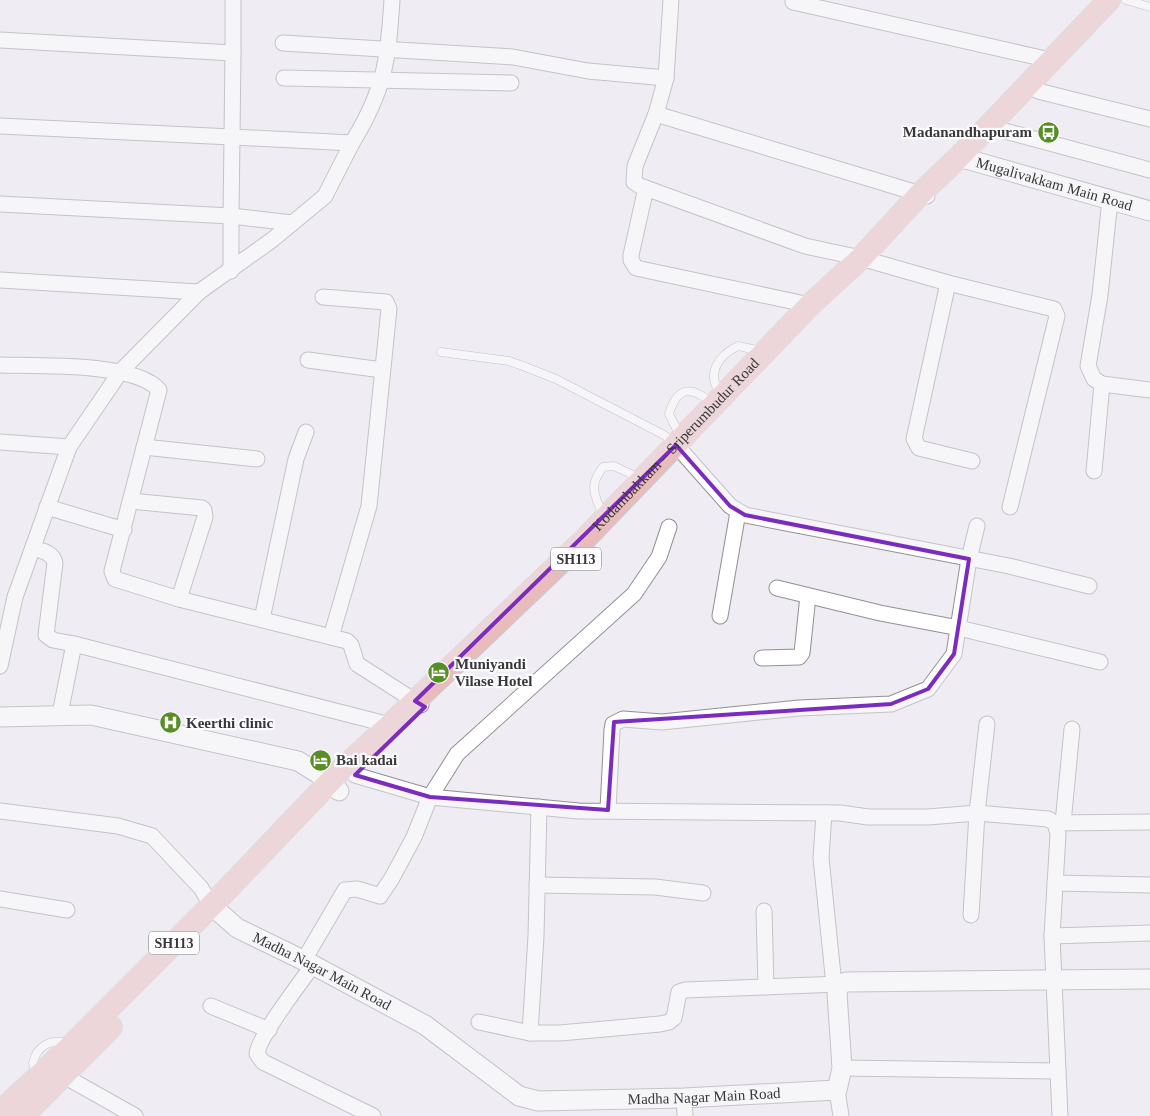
<svg xmlns="http://www.w3.org/2000/svg" width="1150" height="1116" viewBox="0 0 1150 1116" font-family="Georgia,serif">
<style>
.lines{fill:none;stroke-linecap:round;stroke-linejoin:round}
.service-casing{stroke:#919095;stroke-width:9}
.minor-casing{stroke:#919095;stroke-width:17}
.tertiary-casing{stroke:#919095;stroke-width:21}
.primary-casing{stroke:#cbcbcc;stroke-width:24}
.service{stroke:#fff;stroke-width:8}
.minor{stroke:#fff;stroke-width:15}
.tertiary{stroke:#fff;stroke-width:19}
.primary{stroke:#e8bbbc;stroke-width:22}
.marked{fill:none;stroke:#7b2cbf;stroke-width:4;stroke-linejoin:round}
.labels{text-anchor:middle;dominant-baseline:central;stroke-width:4.5;stroke-linejoin:round;paint-order:stroke}
.shield{fill:#fcfbfe;stroke:#737274;stroke-width:1}
.shield-label{font-size:14px;font-weight:bold;fill:#383739}
.poi-label{font-size:15px;font-weight:bold;fill:#383739;stroke:#fcfbfe;text-anchor:start}
.street-label{font-size:15px;fill:#383739;stroke:#fcfbfe}
</style>
<rect width="100%" height="100%" fill="#efedf3"/>
<g class="lines">
<defs>
<g id="service">
<polyline points="1126,0 1150,7"/>
<polyline points="441,352 509,361 523,366 556,379 664,435 675,444"/>
<path d="M722 394C705 376 717 356 738 346L761 351"/>
<path d="M681 438 669 414C678 384 693 387 713 404"/>
<path d="M603 517C596 495 587 488 603 467L614 466 639 478"/>
<path d="M36 1073 33 1063C36 1047 52 1036 69 1045"/>
</g>
<g id="minor">
<polyline points="671,0 666,78 656,114 927,196"/>
<polyline points="793,2 1050,60"/>
<path d="M0 40 233 53 232 137 352 143C385 89 388 61 392 0"/>
<polyline points="283,43 513,57 588,71 666,78"/>
<polyline points="233,53 233,0"/>
<polyline points="284,78 511,83"/>
<polyline points="1038,91 1150,119"/>
<polyline points="656,114 635,166 634,182 640,186 805,246 861,258 948,283 1054,309 1057,316 1010,507"/>
<polyline points="0,126 232,137 231,216 0,204"/>
<polyline points="1001,130 1150,170"/>
<polyline points="646,188 631,255 631,260 636,268 810,305"/>
<polyline points="1110,200 1100,295 1088,366 1094,379 1102,384 1150,390"/>
<polyline points="231,271 231,216 292,223"/>
<polyline points="0,280 199,292"/>
<polyline points="948,283 914,439 919,448 972,461"/>
<polyline points="323,297 386,302 389,309 369,506 331,637"/>
<polyline points="308,360 382,370"/>
<path d="M0 365C36 366 136 362 159 390L112 571 115 579 179 599 347 641 351 645 357 664 421 705"/>
<polyline points="0,442 69,447"/>
<polyline points="676,445 730,506 745,515 1009,566 1089,586"/>
<polyline points="144,447 257,459"/>
<polyline points="1094,471 1102,384"/>
<polyline points="131,501 202,508 204,510 205,517 179,599"/>
<polyline points="47,507 124,530"/>
<path d="M33 548C43 551 53 553 55 563L46 635 53 640 74 644"/>
<polyline points="777,588 880,613 959,628 1100,662"/>
<polyline points="720,616 738,512"/>
<polyline points="262,619 296,459 306,432"/>
<polyline points="762,658 799,657 802,653 808,596"/>
<polyline points="0,666 15,597 69,447 121,371 199,292 272,240 325,196 352,143"/>
<polyline points="60,714 74,644 390,725"/>
<polyline points="355,775 430,797 579,811 840,813 868,817 928,817 977,813 1048,819 1055,823 1058,834 1052,936 1060,1116"/>
<polyline points="608,810 612,730 613,724 623,719 662,722 799,708 891,704 928,689 954,654 969,559 977,526"/>
<polyline points="0,811 118,826 152,836 201,888 211,905"/>
<polyline points="824,813 821,858 834,985"/>
<polyline points="1055,823 1150,822"/>
<polyline points="1063,823 1072,729"/>
<polyline points="1055,883 1150,885"/>
<polyline points="537,885 655,887 703,893"/>
<polyline points="0,899 67,910"/>
<polyline points="764,911 766,987"/>
<polyline points="971,915 977,813 987,724"/>
<polyline points="1052,936 1150,933"/>
<polyline points="304,960 345,890 357,889 380,896 392,878 414,837 430,797 457,754 634,594 659,557 669,527"/>
<path d="M313 965C301 982 258 1037 257 1054L263 1062 373 1116"/>
<polyline points="211,1006 269,1030"/>
<polyline points="479,1022 530,1033 560,1033 660,1024 669,1022 674,1018 679,992 685,990 840,984"/>
<polyline points="530,1033 536,936 539,807"/>
<polyline points="842,1068 1058,1071"/>
<polyline points="64,1076 135,1116"/>
<polyline points="837,1090 841,1116"/>
<polyline points="684,1098 685,1116"/>
</g>
<g id="tertiary">
<path id="s1" d="M959 157 1150 211"/>
<polyline points="0,717 91,715 298,761 330,781 339,791"/>
<path id="s2" d="M211 905 237 928 313 965 425 1025 519 1096 538 1101 684 1098 837 1090 842 1068 837 993 840 984 846 982 1150 979"/>
</g>
<g id="primary">
<path id="s3" d="M0 1112 71 1046 217 900 343 768 390 725 582 542 810 305 861 258 921 193 959 157 1109 0"/>
<polyline points="23,1116 111,1027"/>
</g>
</defs>
<use href="#service" class="service-casing"/>
<use href="#minor" class="minor-casing"/>
<use href="#tertiary" class="tertiary-casing"/>
<use href="#primary" class="primary-casing"/>
<use href="#service" class="service"/>
<use href="#minor" class="minor"/>
<use href="#tertiary" class="tertiary"/>
<use href="#primary" class="primary"/>
</g>
<path d="M0 0H1150V1116H0ZM676 445 730 506 745 515 969 559 954 654 928 689 891 704 614 722 608 810 430 797 355 775 425 707 415 701Z" fill="#efedf3" fill-opacity=".55" fill-rule="evenodd"/>
<path class="marked" d="M676 445 730 506 745 515 969 559 954 654 928 689 891 704 614 722 608 810 430 797 355 775 425 707 415 701Z"/>
<defs>
<symbol id="bus-disc" viewBox="-11 -11 22 22"><circle r="9.5" fill="#598e27" stroke="#fcfbfe"/><path d="M-5-6H5V4H4V6H2V4H-2V6H-4V4H-5ZM-3.5-4V0h7V-4ZM-3.5 1.2v1.5H-2V1.2ZM2 1.2v1.5H3.5V1.2Z" fill="#fff"/></symbol>
<symbol id="hotel-disc" viewBox="-11 -11 22 22"><circle r="9.5" fill="#598e27" stroke="#fcfbfe"/><path d="M-6-4.5h1.5V1H6V5H4.5V3h-9V5H-6ZM-4 0a1.8 1.8 0 1 1 3.6 0ZM.5 0V-2.5h3Q6-2.5 6 0Z" fill="#fff"/></symbol>
<symbol id="hospital-disc" viewBox="-11 -11 22 22"><circle r="9.5" fill="#598e27" stroke="#fcfbfe"/><path d="M-5-5h3v3.5h4V-5h3V5h-3V1.5h-4V5h-3Z" fill="#fff"/></symbol>
</defs>
<g fill-rule="evenodd">
<use href="#bus-disc" x="1036" y="120" width="25" height="25"/>
<use href="#hotel-disc" x="426" y="660" width="25" height="25"/>
<use href="#hospital-disc" x="158" y="710" width="25" height="25"/>
<use href="#hotel-disc" x="308" y="748" width="25" height="25"/>
</g>
<g class="labels">
<g class="shield">
<rect x="551" y="547.5" width="50" height="23" rx="4"/>
<rect x="149" y="931.5" width="50" height="23" rx="4"/>
</g>
<g class="shield-label">
<text x="576" y="559">SH113</text>
<text x="174" y="943">SH113</text>
</g>
<g class="poi-label">
<text x="1032" y="132" text-anchor="end">Madanandhapuram</text>
<text x="455" y="664">Muniyandi<tspan x="455" dy="17">Vilase Hotel</tspan></text>
<text x="186" y="723">Keerthi clinic</text>
<text x="336" y="760">Bai kadai</text>
</g>
<g class="street-label">
<text stroke="none"><textPath href="#s1" startOffset="99">Mugalivakkam Main Road</textPath></text>
<text stroke="none"><textPath href="#s3" startOffset="950">Kodambakkam – Sriperumbudur Road</textPath></text>
<text stroke="none"><textPath href="#s2" startOffset="130">Madha Nagar Main Road</textPath></text>
<text stroke="none"><textPath href="#s2" startOffset="550">Madha Nagar Main Road</textPath></text>
</g>
</g>
</svg>
